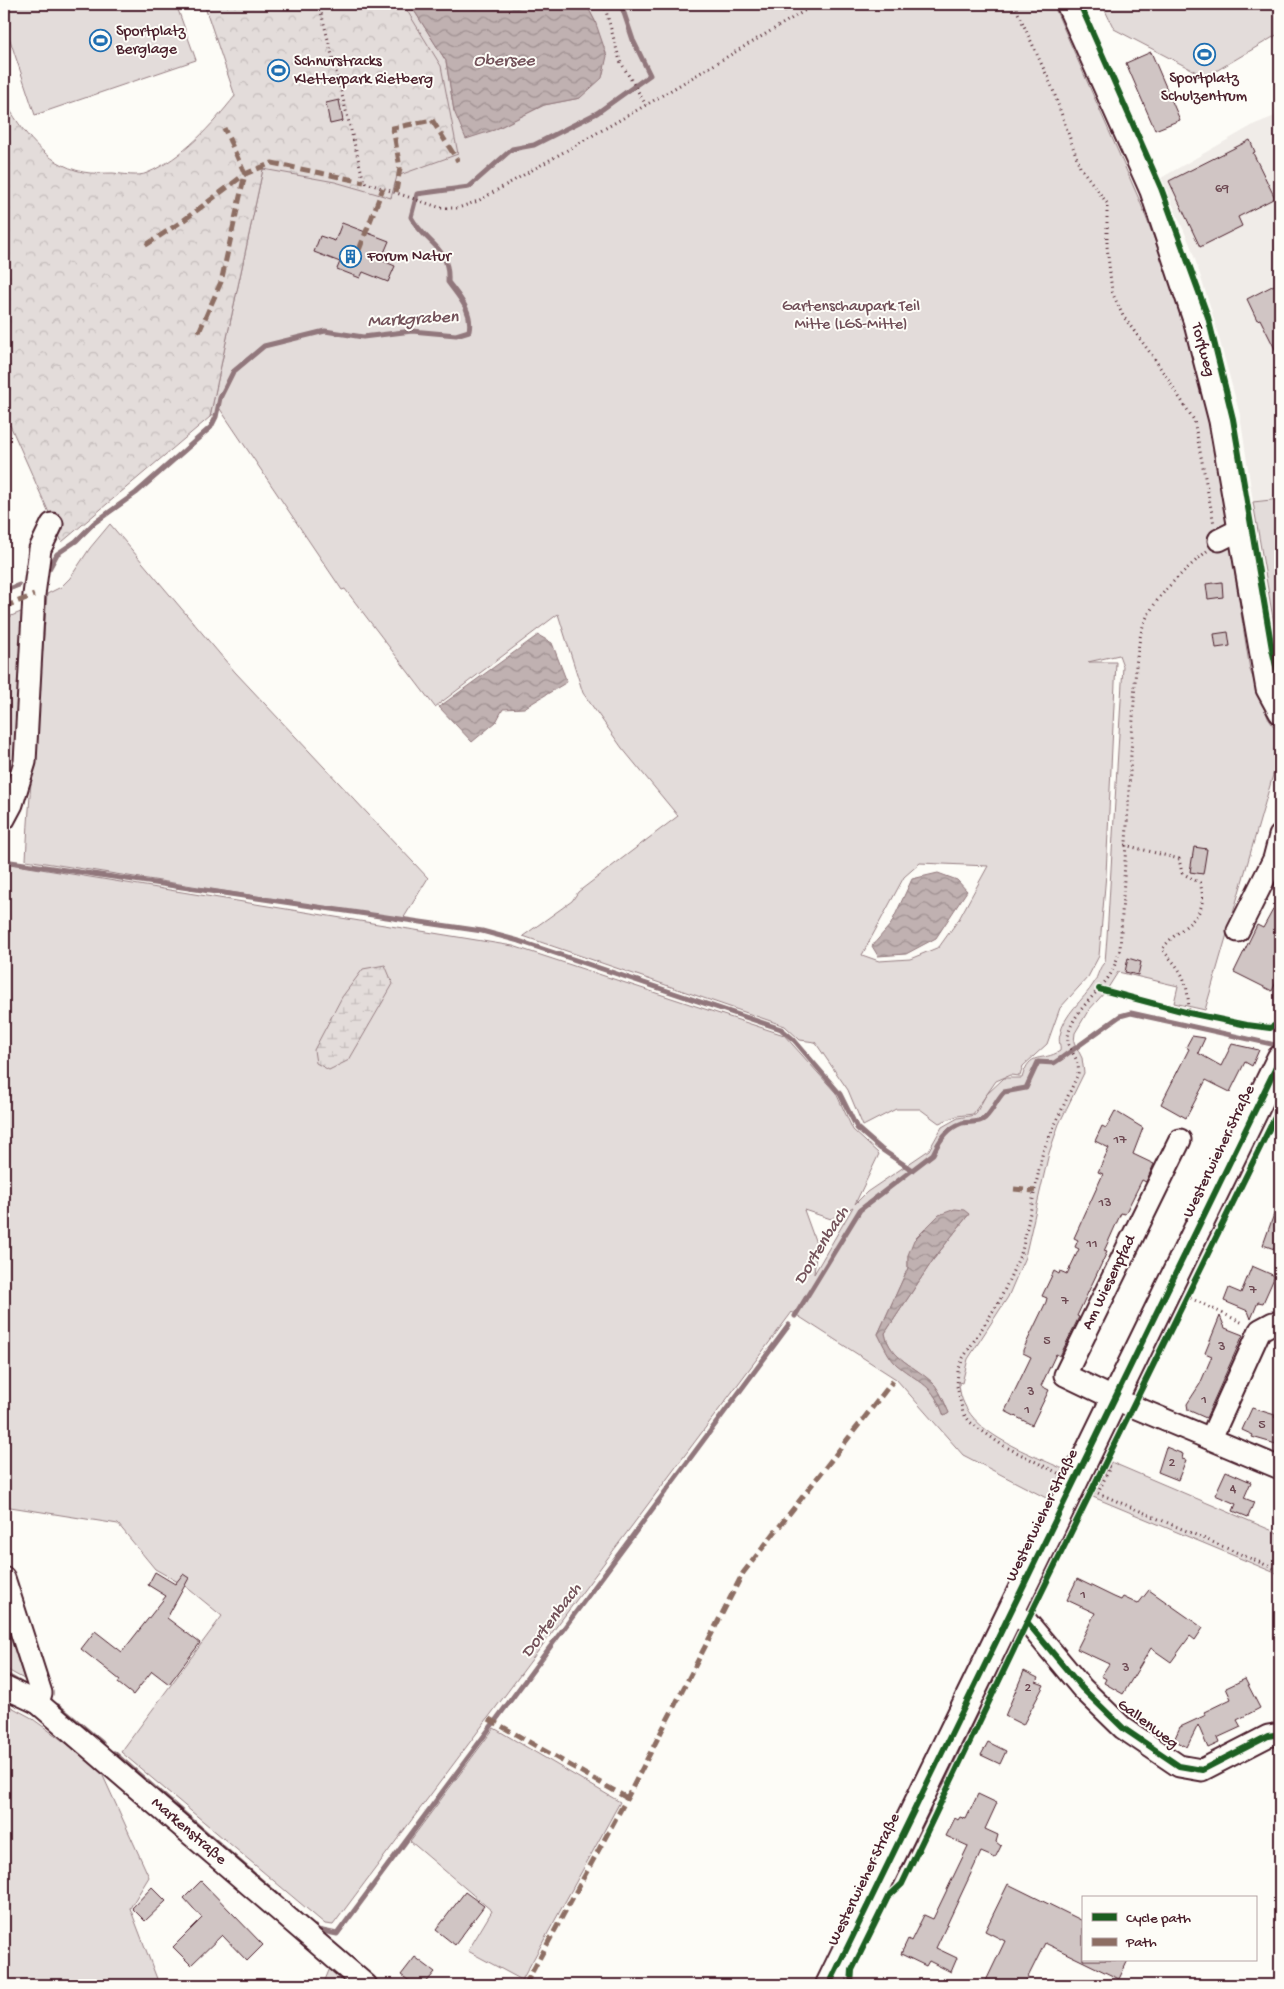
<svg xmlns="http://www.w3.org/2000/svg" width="1284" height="1989" viewBox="0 0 1284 1989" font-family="'Gochi Hand',sans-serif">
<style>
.built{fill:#f0ece8}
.green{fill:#e3dcda;stroke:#967e82;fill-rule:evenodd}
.forest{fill:url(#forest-crowns);stroke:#967e82}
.wetland{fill:url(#wetland-marsh);stroke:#967e82}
.water{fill:url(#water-waves);stroke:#91777b}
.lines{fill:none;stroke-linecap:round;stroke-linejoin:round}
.stream{stroke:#91777b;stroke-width:5}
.building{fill:#d0c5c4;stroke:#4a1f2b}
.minor-casing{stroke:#4a1f2b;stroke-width:25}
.major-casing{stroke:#4a1f2b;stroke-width:30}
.path{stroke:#4a1f2b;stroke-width:3;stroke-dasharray:1 4;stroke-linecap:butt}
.minor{stroke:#fdfcf7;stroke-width:21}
.major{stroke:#fdfcf7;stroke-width:26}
.quiet{stroke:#8d6e63;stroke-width:5;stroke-dasharray:10 5;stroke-linecap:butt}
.cycleway-casing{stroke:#fdfcf7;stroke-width:9}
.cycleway{stroke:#1b5e20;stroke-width:6}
.labels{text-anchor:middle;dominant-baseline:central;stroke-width:4;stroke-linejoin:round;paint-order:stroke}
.number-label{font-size:14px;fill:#6c4851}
.poi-label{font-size:16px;fill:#4a1f2b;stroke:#fdfcf7;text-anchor:start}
.park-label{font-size:16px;fill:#704e57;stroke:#fdfcf7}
.street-label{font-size:16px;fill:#4a1f2b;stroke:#fdfcf7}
.water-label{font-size:18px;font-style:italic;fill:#73525a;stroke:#fdfcf7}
</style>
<defs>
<pattern id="forest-crowns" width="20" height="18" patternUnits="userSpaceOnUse" patternTransform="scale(1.25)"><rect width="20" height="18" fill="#e3dcda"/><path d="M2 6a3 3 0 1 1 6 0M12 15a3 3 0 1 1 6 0" fill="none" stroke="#c4bcbb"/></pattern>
<pattern id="wetland-marsh" width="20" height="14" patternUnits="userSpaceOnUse" patternTransform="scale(1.25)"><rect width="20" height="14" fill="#e3dcda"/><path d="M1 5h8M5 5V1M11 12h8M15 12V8" fill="none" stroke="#c4bcbb"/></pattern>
<pattern id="water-waves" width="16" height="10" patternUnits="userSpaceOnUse" patternTransform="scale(1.25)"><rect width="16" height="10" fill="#c0b1b1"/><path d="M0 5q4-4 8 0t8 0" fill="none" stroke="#9e8f90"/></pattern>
</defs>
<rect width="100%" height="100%" fill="#fdfcf7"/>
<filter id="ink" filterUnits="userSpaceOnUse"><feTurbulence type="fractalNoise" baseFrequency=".02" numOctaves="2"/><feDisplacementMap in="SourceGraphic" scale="10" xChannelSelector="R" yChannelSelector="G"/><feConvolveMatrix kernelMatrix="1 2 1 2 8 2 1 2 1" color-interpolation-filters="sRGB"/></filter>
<g filter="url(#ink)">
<polygon class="built" points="1280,114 1280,498 1253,502 1240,415 1211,309 1191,247 1161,178 1255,124"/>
<g class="green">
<polygon points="4,4 176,4 196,60 35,115 4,22"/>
<path d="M204 4H410L446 61 454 111 494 130 544 105 580 98 595 21 586 4H780L784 12 800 4H1053L1139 199 1186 321 1214 441 1250 670 1268 718 1280 736V751L1205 1010 1174 1003 1178 986 1118 972 1106 991 1088 1011 1075 1033 1074 1042 1082 1058 1084 1073 1059 1124 1049 1153 1025 1257 1008 1297 968 1359 962 1383 959 1382C960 1433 1029 1452 1067 1471L1052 1501 963 1455 896 1379 792 1312 333 1925 325 1924 121 1752 222 1616 185 1586 155 1569 118 1524 4 1506V863L513 946 784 1035 836 1093 853 1130 879 1154 855 1204 867 1192 929 1150 942 1127 958 1118 975 1115 986 1095 1004 1078H1022C1030 1049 1042 1063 1060 1051 1061 1046 1058 1041 1060 1035 1064 1013 1083 1001 1094 983 1098 976 1099 967 1105 962L1107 937 1123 666 1119 655 1088 662H1116L1106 874 1099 956 1088 977 1060 1008 1047 1044 1023 1066 1020 1076 1010 1075 996 1081 973 1114 957 1116 939 1123 920 1109H896L863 1126 848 1090 815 1042 800 1040 785 1026 523 936 572 901 578 892 678 816 622 748 583 693 558 614 435 707 345 589 342 590 220 409 210 417 263 169ZM920 863 988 866 959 919 939 947 910 959 879 961 862 955 904 877ZM853 1207 814 1274 817 1246 804 1210 831 1219ZM969 1214 933 1260 885 1333C889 1359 918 1367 934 1385 941 1392 945 1404 949 1413L944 1416C932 1382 921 1385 897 1364 889 1358 883 1343 878 1334L908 1268V1255Z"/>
<polygon points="1102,4 1280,4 1280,33 1206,77 1114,29"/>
<polygon points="1280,499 1280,659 1253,502"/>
<path d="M110 524 235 672 428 878 403 919 26 860C30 771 41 683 47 594L61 587 70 578 90 548Z"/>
<polygon points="28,609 21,762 4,812 4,619"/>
<polygon points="1111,1462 1280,1534 1280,1575 1093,1497"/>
<polygon points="4,1618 24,1679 4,1668"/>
<polygon points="4,1703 30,1717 99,1767 149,1877 130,1908 159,1984 195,1979 238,1985 4,1985"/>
<polygon points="494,1728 620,1802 522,1980 468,1951 492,1911 410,1841"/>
<polygon points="330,1968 350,1985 323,1985"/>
</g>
<path class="forest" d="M204 4H403L441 66 458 154 397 176 391 198 335 182 263 169 210 417 62 542 10 425 4 428V100C22 131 45 164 83 172 92 174 104 173 113 173 123 174 139 177 147 173 183 158 212 125 235 96Z"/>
<polygon class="wetland" points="385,965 393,984 349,1060 329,1070 316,1063 314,1050 342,997 363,969"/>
<g class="water">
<polygon points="410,4 586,4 595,21 607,56 602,78 580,98 544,105 494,130 466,139 454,111 446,61"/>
<polygon points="538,635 552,643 567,682 524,708 503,709 496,722 472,742 439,707"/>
<polygon points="938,873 957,880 967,891 936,938 906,954 878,956 872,946 891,924 912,879"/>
<path d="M955 1209 964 1210 969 1214 933 1260 885 1333C889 1359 918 1367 935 1385 941 1393 945 1405 949 1413L944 1416C932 1383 922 1385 897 1365 889 1358 883 1344 878 1334L908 1268V1255L914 1240 939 1215Z"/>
</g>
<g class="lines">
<g class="stream">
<path d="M49 569 57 554 76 541 94 523 136 493 211 427 216 417 220 398 233 372 264 346 325 331 363 337 412 331 456 335 469 331C473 311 459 297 448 282 450 245 426 245 411 217L417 194 469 187 512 149 534 145 597 113 650 75 633 40 621 4"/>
<polyline points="4,591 19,585"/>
<polyline points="4,861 482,931 519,941 781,1029 794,1040 840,1094 857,1128 881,1149 912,1170"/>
<path d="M795 1316 860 1210 933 1154C939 1141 947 1128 962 1123 970 1121 978 1124 985 1118 993 1111 996 1100 1004 1092L1026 1088 1038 1062 1054 1063 1060 1059 1120 1016 1131 1013 1280 1046"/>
<polyline points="4,1674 23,1685"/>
<polyline points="987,1692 1018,1628"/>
<polyline points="58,1706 102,1743"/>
<polyline points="114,1753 282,1899"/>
<polyline points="940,1788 979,1708"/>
<polyline points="898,1872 929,1810"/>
<polyline points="315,1927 318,1930 337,1934 789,1325"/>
</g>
</g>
<g class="building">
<polygon points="1151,52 1180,120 1155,130 1126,63"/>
<polygon points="339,100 343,121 330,124 326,103"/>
<polygon points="1250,140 1255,152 1253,153 1275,198 1238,217 1242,226 1200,247 1169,181"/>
<polygon points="342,223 389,241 381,260 395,266 388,282 363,272 360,278 337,269 340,262 314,252 320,236 335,241"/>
<polygon points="1280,282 1280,359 1260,319 1257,320 1247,299"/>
<polygon points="1222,582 1223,597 1208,599 1206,584"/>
<polygon points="1228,632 1230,646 1216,648 1214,634"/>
<polygon points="1194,847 1207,849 1203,874 1190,872"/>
<polygon points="1280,897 1280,974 1272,991 1234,972 1257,925 1263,928"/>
<polygon points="1128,958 1141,962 1138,975 1125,972"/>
<polygon points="1192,1036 1205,1038 1198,1053 1221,1066 1232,1044 1259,1050 1252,1066 1245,1062 1230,1092 1206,1080 1186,1118 1161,1104 1189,1049 1186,1047"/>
<polygon points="1115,1111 1143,1128 1133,1154 1154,1164 1146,1182 1142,1180 1125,1214 1121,1213 1109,1240 1104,1251 1107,1252 1077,1316 1079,1317 1060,1356 1056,1354 1041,1386 1049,1390 1032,1425 1005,1411 1031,1357 1023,1353 1023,1350 1046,1302 1047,1298 1042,1296 1054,1271 1059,1274 1060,1271 1067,1274 1079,1249 1075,1247 1078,1240 1074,1238 1103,1174 1098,1172 1109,1148 1095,1141 1102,1126 1106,1128"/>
<polygon points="1279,1200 1280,1200 1280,1251 1263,1245"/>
<polygon points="1252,1266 1275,1276 1263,1303 1258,1302 1251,1319 1248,1311 1224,1301 1229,1288 1241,1293"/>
<polygon points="1220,1316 1225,1328 1243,1335 1206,1418 1188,1410 1187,1404 1200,1384 1212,1356 1205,1353"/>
<polygon points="1252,1408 1275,1415 1274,1417 1280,1420 1280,1432 1276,1444 1252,1437 1253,1435 1242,1430"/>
<polygon points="1166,1447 1183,1454 1182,1459 1186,1460 1178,1480 1158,1472"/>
<polygon points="1226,1471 1251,1482 1244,1498 1254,1502 1248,1517 1233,1511 1236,1504 1215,1495"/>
<polygon points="155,1572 175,1584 183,1574 189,1578 167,1618 200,1643 169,1684 152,1671 133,1695 118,1683 120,1680 81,1649 95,1631 122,1652 166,1596 148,1585"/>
<polygon points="1077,1579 1114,1597 1121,1600 1123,1597 1138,1604 1149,1590 1203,1628 1195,1640 1190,1636 1171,1662 1151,1648 1123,1694 1104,1683 1106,1679 1101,1676 1109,1664 1077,1649 1095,1613 1067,1600"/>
<polygon points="1024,1671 1038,1678 1036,1682 1044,1685 1023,1725 1005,1716"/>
<polygon points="1245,1679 1260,1708 1237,1720 1241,1727 1217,1738 1219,1743 1208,1748 1198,1725 1187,1747 1174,1740 1180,1727 1206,1715 1204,1712 1231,1699 1226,1688"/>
<polygon points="988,1742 1006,1751 1000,1764 981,1755"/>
<polygon points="978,1794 997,1803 985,1829 998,1835 996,1842 1001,1846 995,1858 981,1852 936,1948 957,1958 951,1972 929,1961 926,1966 901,1954 908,1939 911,1941 924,1915 933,1919 968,1846 946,1836 955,1818 958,1820 960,1817 966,1819"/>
<polygon points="201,1881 263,1945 247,1961 222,1935 191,1965 173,1947 202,1918 184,1898"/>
<polygon points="1008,1884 1083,1921 1083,1960 1128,1960 1119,1979 1045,1943 1024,1985 984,1985 1005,1941 985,1931"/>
<polygon points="152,1887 166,1901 145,1921 132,1908"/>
<polygon points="465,1892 484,1906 455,1945 436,1930"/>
<polygon points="415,1957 435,1972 424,1985 415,1985 401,1975"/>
</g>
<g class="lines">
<defs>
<g id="minor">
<polyline points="1067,4 1151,191 1194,320 1220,421 1267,689 1280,713"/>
<polyline points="1219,540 1239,530"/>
<polyline points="4,819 12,804 25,762 34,595 40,549 52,524"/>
<polyline points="1238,931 1274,859 1280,836"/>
<polyline points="1180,1140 1065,1375 1115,1399 1280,1468"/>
<polyline points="1211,1438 1260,1330 1273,1323 1280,1325"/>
<polyline points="4,1578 41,1693 38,1703"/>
<polyline points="1011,1613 1027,1622 1082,1688 1123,1728 1179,1766 1202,1770 1268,1736 1280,1734"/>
<polyline points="4,1687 38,1703 366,1985"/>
</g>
<polyline id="major" points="829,1985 1280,1059"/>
</defs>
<use href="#minor" class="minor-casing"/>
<use href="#major" class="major-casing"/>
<g class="path">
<polyline points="319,4 364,182 441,208 458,208 478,201 646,105 816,4"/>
<polyline points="604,4 620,61 646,105"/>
<polyline points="1014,4 1052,87 1080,167 1107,203 1107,246 1112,292 1123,316 1154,358 1194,420 1214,524"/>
<path d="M1125 845 1179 859 1182 873 1200 883C1212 922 1177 925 1162 950 1184 972 1188 982 1189 1013"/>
<polyline points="1186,1296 1243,1323"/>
<polyline points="1104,1465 1110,1467 1098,1493 1280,1571"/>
<path d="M1058 1473 1002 1445 970 1422 963 1413 957 1386 958 1371 963 1358 999 1302 1022 1251 1043 1151 1078 1074C1081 1057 1066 1050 1068 1037 1071 1013 1097 995 1110 975 1114 968 1117 959 1120 950L1136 665C1138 652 1139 638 1143 626 1154 596 1184 571 1207 551"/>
</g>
<use href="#minor" class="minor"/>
<use href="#major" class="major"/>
<g class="quiet">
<polyline points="396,192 400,168 393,128 432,120 458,161"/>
<polyline points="146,245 184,220 245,174 272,163 364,182"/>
<polyline points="359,250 383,188"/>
<polyline points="199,332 221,282 245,174 224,128"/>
<polyline points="4,607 34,595"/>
<polyline points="1014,1189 1035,1191"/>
<polyline points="489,1719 627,1798"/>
<polyline points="525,1985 627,1798 743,1573 893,1381"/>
</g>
<defs>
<g id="cycleway">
<polyline points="1080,4 1161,188 1208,317 1233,419 1272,649 1280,684"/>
<polyline points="1099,989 1189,1013 1247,1025 1270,1028 1280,1023"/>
<polyline points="1027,1622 1082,1688 1123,1728 1179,1766 1202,1770 1268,1736 1280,1734"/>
<polyline points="829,1985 1280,1059"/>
<polyline points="851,1985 852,1970 888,1897 902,1884 1027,1622 1280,1107"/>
</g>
</defs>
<use href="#cycleway" class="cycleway-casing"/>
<use href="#cycleway" class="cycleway"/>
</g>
</g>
<defs>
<symbol id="stadium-ring" viewBox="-11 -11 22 22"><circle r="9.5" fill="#fdfcf7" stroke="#1f6fb2" stroke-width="1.5"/><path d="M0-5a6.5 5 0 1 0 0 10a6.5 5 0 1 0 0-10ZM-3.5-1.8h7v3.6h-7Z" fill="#1f6fb2"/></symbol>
<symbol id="building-ring" viewBox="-11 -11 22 22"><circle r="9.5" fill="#fdfcf7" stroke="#1f6fb2" stroke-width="1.5"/><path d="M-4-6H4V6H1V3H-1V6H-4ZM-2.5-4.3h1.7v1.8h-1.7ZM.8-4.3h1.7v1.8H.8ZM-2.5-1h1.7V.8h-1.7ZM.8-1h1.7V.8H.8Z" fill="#1f6fb2"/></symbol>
</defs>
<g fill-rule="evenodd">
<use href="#stadium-ring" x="88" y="28" width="25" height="25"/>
<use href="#stadium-ring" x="1192" y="42" width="25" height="25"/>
<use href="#stadium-ring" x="266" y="58" width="25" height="25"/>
<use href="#building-ring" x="338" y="244" width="25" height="25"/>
</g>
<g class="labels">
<g class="number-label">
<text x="1222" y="189">69</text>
<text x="1120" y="1140">17</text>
<text x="1105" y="1203">13</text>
<text x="1092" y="1244">11</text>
<text x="1253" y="1290">7</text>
<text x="1065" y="1301">7</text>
<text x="1047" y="1341">5</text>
<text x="1222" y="1347">3</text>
<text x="1031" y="1392">3</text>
<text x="1204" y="1400">1</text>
<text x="1027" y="1410">1</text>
<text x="1262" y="1425">5</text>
<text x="1172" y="1463">2</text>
<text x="1233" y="1489">4</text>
<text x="1083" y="1595">1</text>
<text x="1126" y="1668">3</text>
<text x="1028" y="1688">2</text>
</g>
<g class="poi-label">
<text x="116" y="32">Sportplatz<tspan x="116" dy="18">Berglage</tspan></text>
<text x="294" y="62">Schnurstracks<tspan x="294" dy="18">Kletterpark Rietberg</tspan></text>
<text x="1204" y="79" text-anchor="middle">Sportplatz<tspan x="1204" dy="18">Schulzentrum</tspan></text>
<text x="367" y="257">Forum Natur</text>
</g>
<g class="park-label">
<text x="851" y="307">Gartenschaupark Teil<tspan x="851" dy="18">Mitte (LGS-Mitte)</tspan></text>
</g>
<g class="street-label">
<text transform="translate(1202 350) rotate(75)">Torfweg</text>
<text transform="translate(1220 1152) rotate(-64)">Westerwieher Straße</text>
<text transform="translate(1110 1283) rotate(-64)">Am Wiesenpfad</text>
<text transform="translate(1043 1516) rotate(-64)">Westerwieher Straße</text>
<text transform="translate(1147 1725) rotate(37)">Gallenweg</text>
<text transform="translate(188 1832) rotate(41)">Markenstraße</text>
<text transform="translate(865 1880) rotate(-64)">Westerwieher Straße</text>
</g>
<g class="water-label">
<text x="504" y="61">Obersee</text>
<text transform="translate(413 320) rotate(-3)">Markgraben</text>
<text transform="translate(822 1246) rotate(-58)">Dortenbach</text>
<text transform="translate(552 1621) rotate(-53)">Dortenbach</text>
</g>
</g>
<rect width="1284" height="1989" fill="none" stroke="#fdfcf7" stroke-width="20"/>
<rect x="10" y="10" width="1264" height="1969" fill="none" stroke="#4a1f2b" stroke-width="2" filter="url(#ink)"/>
<rect x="1082" y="1896" width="175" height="65" fill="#fdfcf7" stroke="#b5a4a5"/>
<rect x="1092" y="1913" width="25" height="8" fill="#1b5e20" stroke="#b5a4a5"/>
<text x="1126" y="1922" font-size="15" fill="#4a1f2b">Cycle path</text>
<rect x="1092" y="1938" width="25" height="8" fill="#8d6e63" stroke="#b5a4a5"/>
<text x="1126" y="1946" font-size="15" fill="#4a1f2b">Path</text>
</svg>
